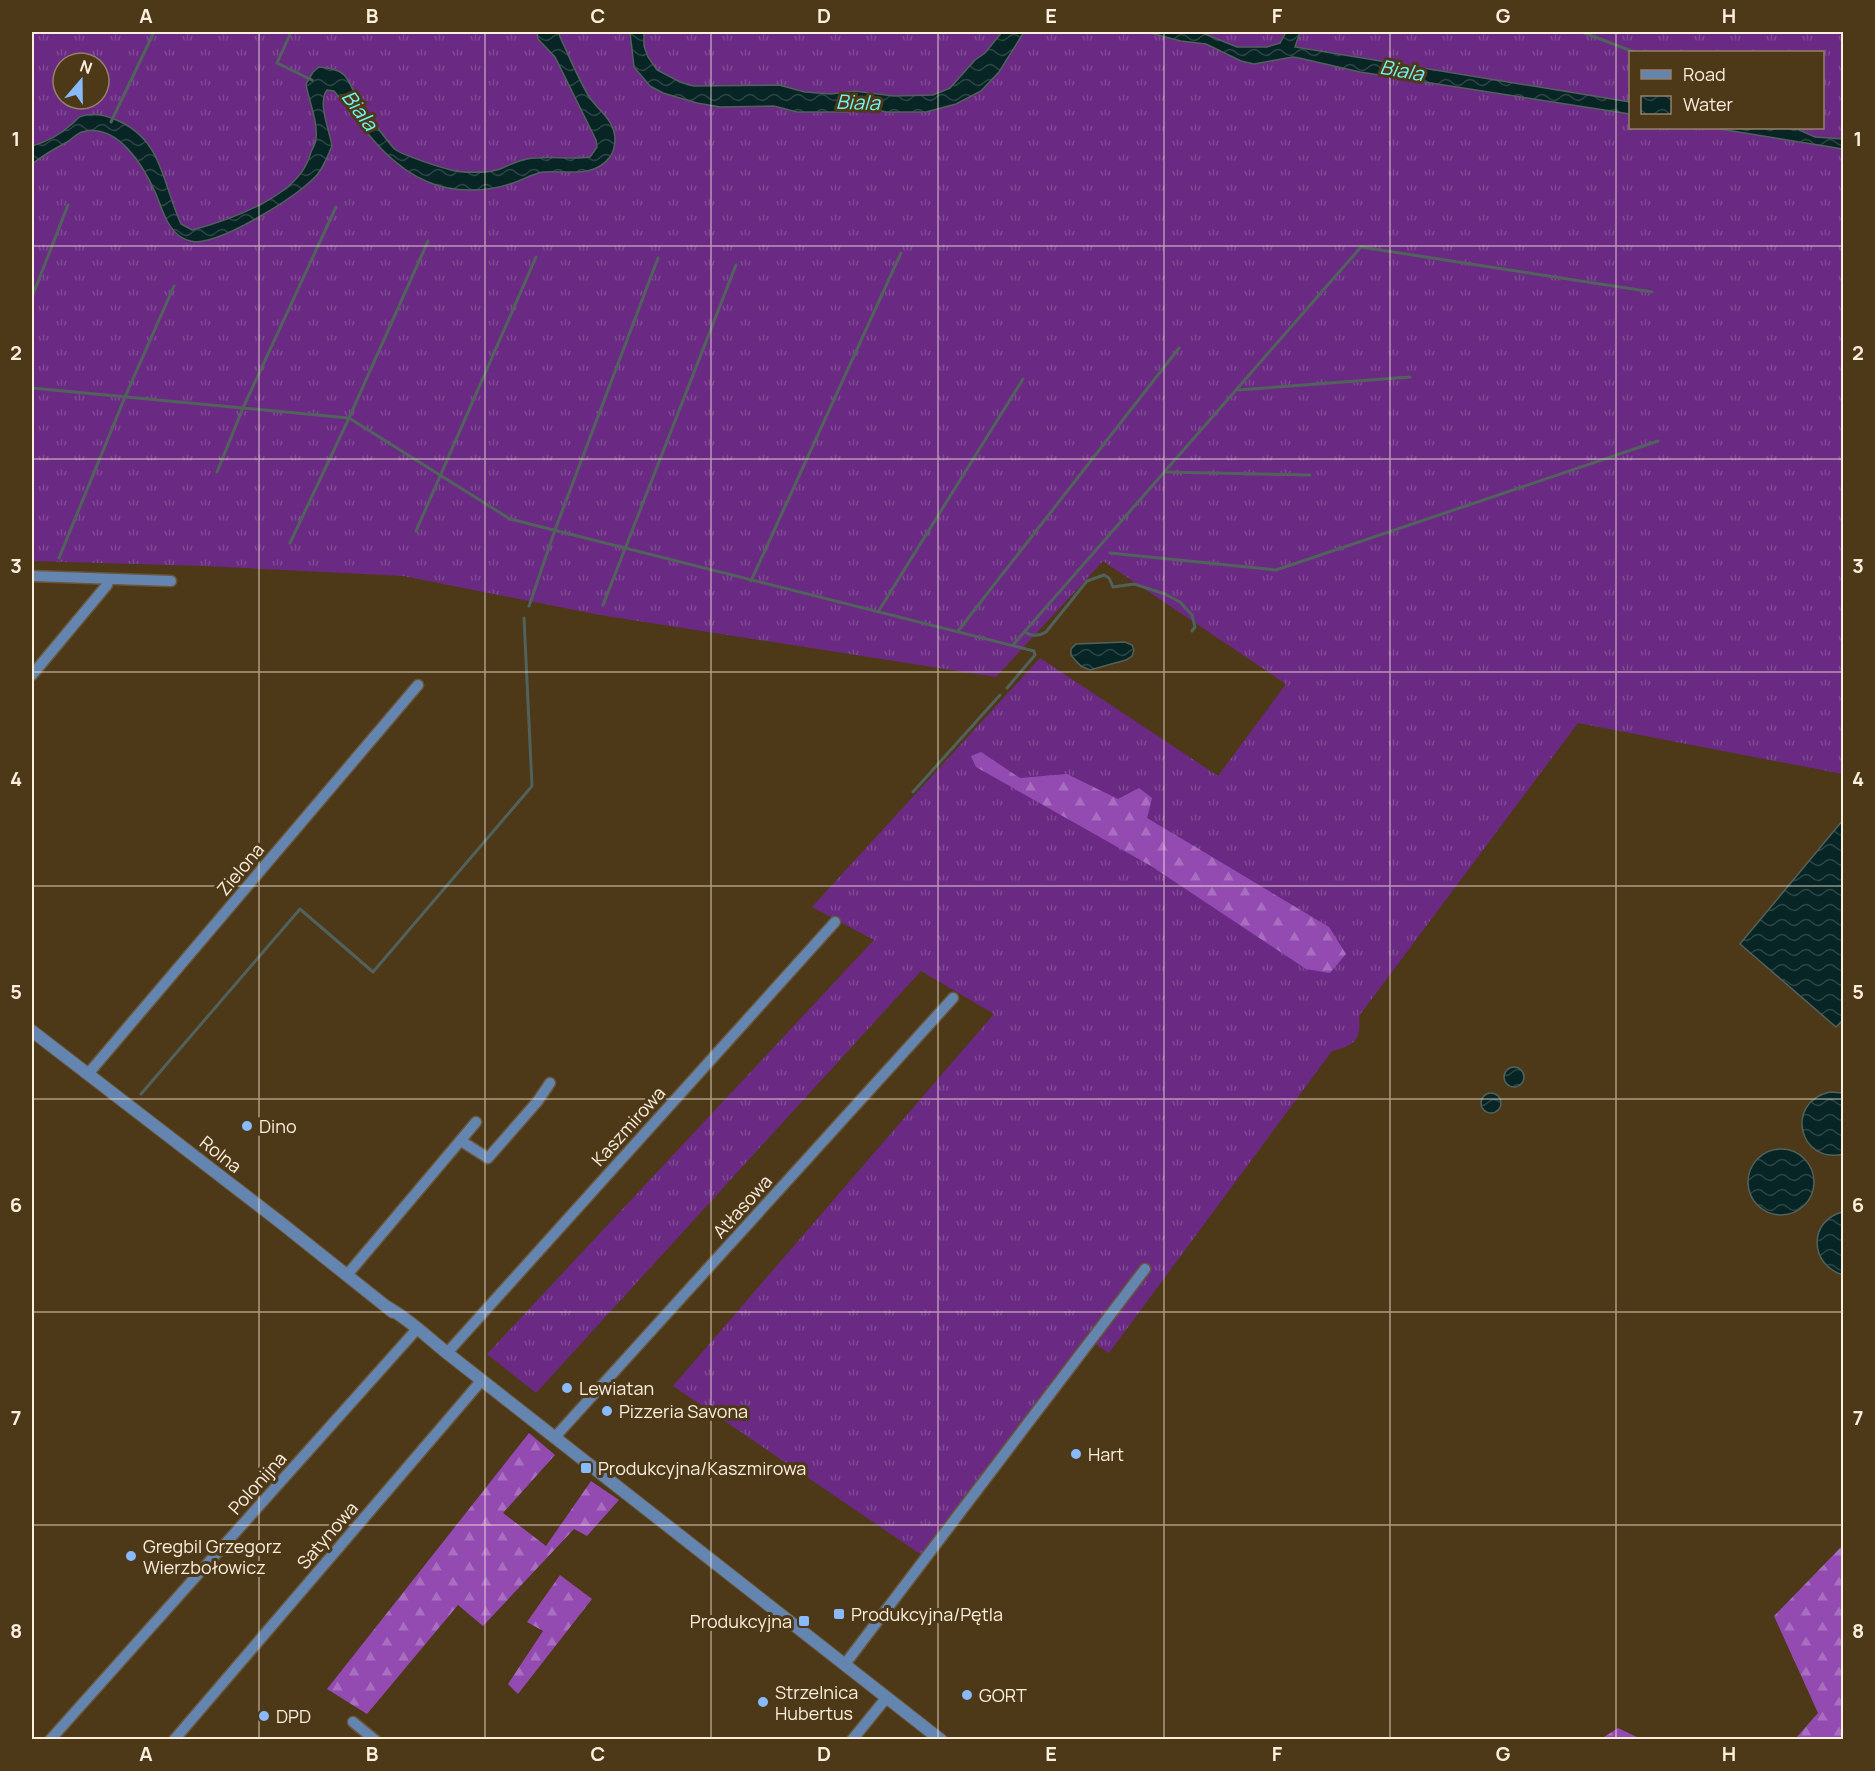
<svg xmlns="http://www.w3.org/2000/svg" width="1875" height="1771" viewBox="0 0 1875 1771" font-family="Manrope,sans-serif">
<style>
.grass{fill:url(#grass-tufts);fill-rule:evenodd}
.forest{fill:url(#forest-firs)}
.water{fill:url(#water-waves);stroke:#51625c;stroke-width:1.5}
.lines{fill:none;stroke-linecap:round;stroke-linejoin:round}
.stream{stroke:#51625c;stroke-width:3}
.minor-casing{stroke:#695538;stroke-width:13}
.tertiary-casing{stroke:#695538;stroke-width:14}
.minor{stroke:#6485af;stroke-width:10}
.tertiary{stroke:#6485af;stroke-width:12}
.grid{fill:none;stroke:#fcefdd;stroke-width:1.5;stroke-opacity:0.55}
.poi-dot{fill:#88bafc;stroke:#4d3818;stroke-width:2}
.labels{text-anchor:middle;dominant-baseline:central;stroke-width:6;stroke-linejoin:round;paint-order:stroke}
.street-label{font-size:18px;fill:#fcefdd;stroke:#4d3818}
.poi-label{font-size:18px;fill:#fcefdd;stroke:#4d3818;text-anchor:start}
.water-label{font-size:20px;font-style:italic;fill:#6df4f4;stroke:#4d3818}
.neatline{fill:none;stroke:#fcefdd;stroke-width:2}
.grid-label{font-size:20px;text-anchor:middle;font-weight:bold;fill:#fcefdd}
</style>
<defs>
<pattern id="grass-tufts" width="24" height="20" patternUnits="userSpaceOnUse" patternTransform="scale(1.5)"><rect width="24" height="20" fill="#6a2a83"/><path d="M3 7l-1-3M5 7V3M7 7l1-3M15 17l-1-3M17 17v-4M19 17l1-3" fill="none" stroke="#804994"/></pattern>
<pattern id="forest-firs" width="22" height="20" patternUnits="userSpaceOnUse" patternTransform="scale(1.5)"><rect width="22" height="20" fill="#944bb1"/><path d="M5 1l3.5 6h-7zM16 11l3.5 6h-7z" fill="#a96ebf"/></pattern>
<pattern id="water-waves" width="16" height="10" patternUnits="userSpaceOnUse" patternTransform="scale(1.5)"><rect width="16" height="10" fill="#082525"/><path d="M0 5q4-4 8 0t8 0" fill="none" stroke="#2d4544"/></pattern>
</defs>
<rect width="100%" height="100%" fill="#4d3818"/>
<path class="grass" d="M32 32H1843V774L1578 723 1359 1016C1361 1040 1356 1045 1332 1051L1109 1353 1091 1341 926 1558 673 1386 994 1014 921 971 536 1393 487 1354 874 940 812 907 1040 658 1218 776 1286 684 1103 561 996 677 600 615 403 576 205 566 32 561ZM1630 52H1822V128H1630ZM63 63H99V99H63Z"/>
<g class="forest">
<polygon points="981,752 1020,778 1067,774 1118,799 1139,788 1152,798 1147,818 1329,927 1346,954 1330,973 1306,969 1151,866 976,767 971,756"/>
<polygon points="529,1433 555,1455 503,1513 546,1546 591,1481 619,1500 587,1536 574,1529 483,1626 458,1605 367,1714 327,1689"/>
<polygon points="1843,1545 1843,1739 1795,1739 1818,1713 1774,1616"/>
<polygon points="560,1575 592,1599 518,1694 508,1684 543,1631 527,1622"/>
<polygon points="1618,1728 1641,1739 1601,1739"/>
</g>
<g class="water">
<path d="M537 32H559L560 37C569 56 577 76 588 95 597 110 615 119 615 140 615 145 613 153 610 157 593 179 567 170 543 172 531 174 523 180 513 183 488 192 453 193 428 182 387 165 361 125 334 91L327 90C317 102 330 132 332 146 327 157 323 170 314 178 293 199 232 236 203 241 196 243 187 241 181 237 167 228 162 209 156 194 144 167 118 122 82 132 76 134 72 139 67 142 54 149 43 155 32 164V146C46 142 61 134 72 124 76 121 77 117 82 116 93 113 104 115 114 119 163 138 162 183 181 224L192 230C227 221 289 199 306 165 308 161 310 156 311 152 313 147 316 143 316 139 318 121 309 102 306 84L313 72 319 67C346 69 347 76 357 99 361 105 390 146 396 150 405 156 439 167 451 170 461 173 487 173 497 170 507 167 515 161 527 159 548 155 569 160 590 157L597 147 596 140 555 57 538 39Z"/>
<polygon points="630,32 644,32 644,46 648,57 657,70 680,82 694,86 779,85 805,92 831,94 854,91 894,96 933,95 950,88 975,60 985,53 1002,32 1024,32 999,72 981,91 956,104 926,112 887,112 866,108 849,112 797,112 774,106 720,107 697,103 663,93 650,86 634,67"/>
<polygon points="1146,32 1200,32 1237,47 1267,47 1280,43 1286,32 1300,32 1295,47 1630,102 1630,114 1360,72 1299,58 1293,57 1254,64 1241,61 1206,44 1181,41"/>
<polygon points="1714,128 1783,128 1797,129 1815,137 1843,139 1843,149"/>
<polygon points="1125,642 1132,645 1134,650 1132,656 1126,660 1090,670 1081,666 1075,660 1071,655 1071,649 1076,644"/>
<polygon points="1843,820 1844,1019 1836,1027 1740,944"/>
<circle cx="1514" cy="1077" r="10"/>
<path d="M1830 1092 1843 1093 1844 1154C1799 1165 1784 1102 1830 1092Z"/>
<circle cx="1491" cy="1103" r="10"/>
<circle cx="1781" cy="1182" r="33"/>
<path d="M1843 1212H1844L1843 1275C1809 1265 1808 1220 1843 1212Z"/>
</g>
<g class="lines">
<g class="stream">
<polyline points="291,32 277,63 312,80"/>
<polyline points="1582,32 1634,52"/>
<polyline points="111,122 154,32"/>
<polyline points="32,297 68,205"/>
<polyline points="32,388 349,418 510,519 1034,651 1035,655 1007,688"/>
<polyline points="1238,390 1410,377"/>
<polyline points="217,472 243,408 336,207"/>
<polyline points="1164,472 1310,475"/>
<polyline points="416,531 536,257"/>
<polyline points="290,543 349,418 428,241"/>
<polyline points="1110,553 1276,570 1658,441"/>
<polyline points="59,558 125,397 174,286"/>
<polyline points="751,581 901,253"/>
<polyline points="603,605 736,265"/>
<polyline points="529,606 555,530 658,258"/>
<polyline points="878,612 1023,379"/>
<polyline points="958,631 1179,348"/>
<path d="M1025 632C1032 637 1039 636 1046 632L1087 581 1104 575 1109 578 1113 587 1134 584 1165 594 1180 602 1192 615 1195 627 1192 631"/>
<polyline points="1013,645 1361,247 1652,292"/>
<polyline points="913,792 1000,695"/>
<polyline points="141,1094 300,909 373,972 532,786 524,618"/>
</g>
<defs>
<g id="minor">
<polyline points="32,576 171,581"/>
<polyline points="32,675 107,585 109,579"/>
<polyline points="88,1074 418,685"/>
<polyline points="461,1141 488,1158 537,1102 550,1083"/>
<polyline points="347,1275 476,1122"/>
<polyline points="447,1353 835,922"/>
<polyline points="555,1437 953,998"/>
<polyline points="845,1664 1145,1269"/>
<polyline points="353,1722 375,1740"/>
<polyline points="50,1740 417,1329"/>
<polyline points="174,1740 482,1380"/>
<polyline points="852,1740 887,1697"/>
</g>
<g id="tertiary">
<polyline points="32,1031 280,1222 393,1312"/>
<path d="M387 1307C409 1319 427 1337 447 1353L941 1740"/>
</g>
</defs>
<use href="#minor" class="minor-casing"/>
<use href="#tertiary" class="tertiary-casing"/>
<use href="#minor" class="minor"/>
<use href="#tertiary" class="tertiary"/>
</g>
<path class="grid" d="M259 32V1740M485 32V1740M711 32V1740M938 32V1740M1164 32V1740M1390 32V1740M1616 32V1740M32 246H1844M32 459H1844M32 672H1844M32 886H1844M32 1099H1844M32 1312H1844M32 1525H1844"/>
<g class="poi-dot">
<circle cx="247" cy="1126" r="6"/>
<circle cx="567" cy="1388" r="6"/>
<circle cx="607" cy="1411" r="6"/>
<circle cx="1076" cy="1454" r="6"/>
<rect x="580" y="1462" width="12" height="12" rx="3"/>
<circle cx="131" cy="1556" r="6"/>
<rect x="833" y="1608" width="12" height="12" rx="3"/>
<rect x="798" y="1615" width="12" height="12" rx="3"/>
<circle cx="967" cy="1695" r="6"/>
<circle cx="763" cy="1702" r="6"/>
<circle cx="264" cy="1716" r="6"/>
</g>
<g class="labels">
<g class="street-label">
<text transform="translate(240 869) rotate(-50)">Zielona</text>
<text transform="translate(628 1126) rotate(-48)">Kaszmirowa</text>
<text transform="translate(221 1154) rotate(38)">Rolna</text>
<text transform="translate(742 1206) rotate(-48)">Atłasowa</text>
<text transform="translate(257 1483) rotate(-48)">Polonijna</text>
<text transform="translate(327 1535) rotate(-49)">Satynowa</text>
</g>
<g class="poi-label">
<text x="259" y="1126">Dino</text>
<text x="579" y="1388">Lewiatan</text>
<text x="619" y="1411">Pizzeria Savona</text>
<text x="1088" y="1454">Hart</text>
<text x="598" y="1468">Produkcyjna/Kaszmirowa</text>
<text x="143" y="1546">Gregbil Grzegorz<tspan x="143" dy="21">Wierzbołowicz</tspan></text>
<text x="851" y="1614">Produkcyjna/Pętla</text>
<text x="792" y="1621" text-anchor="end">Produkcyjna</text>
<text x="775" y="1692">Strzelnica<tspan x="775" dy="21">Hubertus</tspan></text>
<text x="979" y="1695">GORT</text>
<text x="276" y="1716">DPD</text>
</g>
<g class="water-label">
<text transform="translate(1402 70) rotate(10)">Biala</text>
<text transform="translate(858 102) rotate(2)">Biala</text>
<text transform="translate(360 110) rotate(53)">Biala</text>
</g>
</g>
<rect width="1875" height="1771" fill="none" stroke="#4d3818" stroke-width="66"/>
<rect x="1629" y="51" width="195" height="78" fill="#4d3818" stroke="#938167" stroke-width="1.5"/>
<rect x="1641" y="70" width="30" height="9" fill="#6485af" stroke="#938167" stroke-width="1.5"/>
<text x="1683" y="81" font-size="18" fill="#fcefdd">Road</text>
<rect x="1641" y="96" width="30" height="18" fill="url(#water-waves)" stroke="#938167" stroke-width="1.5"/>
<text x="1683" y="111" font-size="18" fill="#fcefdd">Water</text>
<g transform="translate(81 81) rotate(20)"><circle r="28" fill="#4d3818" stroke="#938167" stroke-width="1.5"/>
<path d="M0-4.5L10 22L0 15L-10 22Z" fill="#88bafc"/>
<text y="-9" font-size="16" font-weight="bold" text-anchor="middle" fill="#fcefdd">N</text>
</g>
<rect x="33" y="33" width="1809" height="1705" class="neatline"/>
<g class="grid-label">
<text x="146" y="23">A</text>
<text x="372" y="23">B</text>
<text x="598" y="23">C</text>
<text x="824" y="23">D</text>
<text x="1051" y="23">E</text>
<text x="1277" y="23">F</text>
<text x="1503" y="23">G</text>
<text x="1729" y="23">H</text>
<text x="16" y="146">1</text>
<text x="1858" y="146">1</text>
<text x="16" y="360">2</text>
<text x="1858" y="360">2</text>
<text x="16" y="573">3</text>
<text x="1858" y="573">3</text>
<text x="16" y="786">4</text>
<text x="1858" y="786">4</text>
<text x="16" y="999">5</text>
<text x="1858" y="999">5</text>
<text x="16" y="1212">6</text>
<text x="1858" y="1212">6</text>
<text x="16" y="1425">7</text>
<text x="1858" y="1425">7</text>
<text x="16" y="1638">8</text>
<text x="1858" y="1638">8</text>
<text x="146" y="1761">A</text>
<text x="372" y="1761">B</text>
<text x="598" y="1761">C</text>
<text x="824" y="1761">D</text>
<text x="1051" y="1761">E</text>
<text x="1277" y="1761">F</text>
<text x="1503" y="1761">G</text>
<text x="1729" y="1761">H</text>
</g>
</svg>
